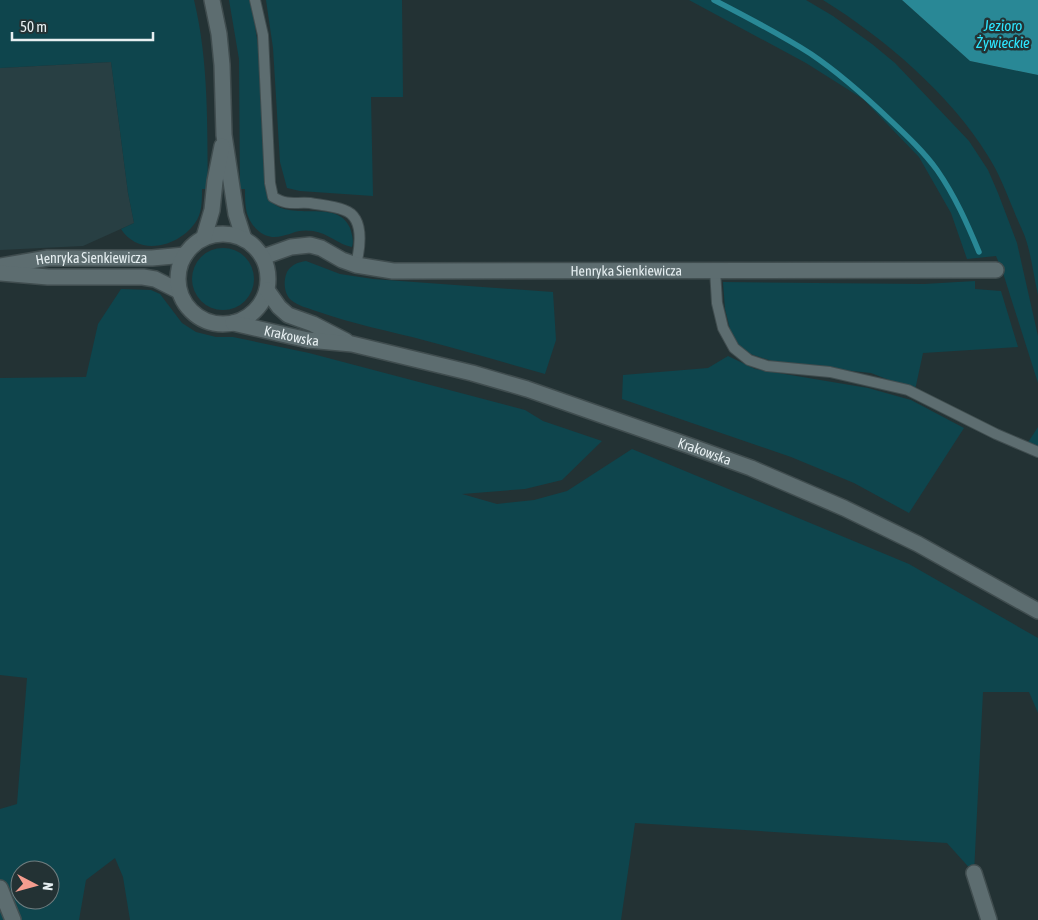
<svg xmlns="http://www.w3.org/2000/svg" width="1038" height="920" viewBox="0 0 1038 920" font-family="'Asap Condensed',sans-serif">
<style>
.built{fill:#283f43}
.green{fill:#0e454d;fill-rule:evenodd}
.water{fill:#298896}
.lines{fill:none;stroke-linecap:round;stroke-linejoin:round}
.stream{stroke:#298896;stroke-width:5.5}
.service-casing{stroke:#404d4f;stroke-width:12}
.minor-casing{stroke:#404d4f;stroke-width:18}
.tertiary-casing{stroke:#404d4f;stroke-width:18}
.secondary-casing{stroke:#404d4f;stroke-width:18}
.service{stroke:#5d6d70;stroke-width:10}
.minor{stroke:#5d6d70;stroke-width:15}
.tertiary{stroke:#5d6d70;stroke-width:15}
.secondary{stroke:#5d6d70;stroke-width:15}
.labels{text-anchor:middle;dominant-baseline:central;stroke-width:5;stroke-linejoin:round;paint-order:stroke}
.street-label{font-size:14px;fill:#e6eff1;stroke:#233234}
.water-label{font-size:15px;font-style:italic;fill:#2de6ff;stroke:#233234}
</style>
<rect width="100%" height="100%" fill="#233234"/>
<polygon class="built" points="111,62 128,193 134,223 83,246 0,250 0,68"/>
<g class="green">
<path d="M0 0H194C209 62 207 126 208 189H202C202 201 202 214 195 223 178 247 139 257 121 229L134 223 128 193 111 62 0 68Z"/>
<path d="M229 0H250C264 61 263 125 266 188 267 193 268 198 272 202 291 222 338 198 350 228 352 234 354 241 352 247 339 245 328 233 313 231 298 229 295 233 282 236 264 241 249 226 246 209 245 203 245 196 245 189H240L239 59Z"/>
<polygon points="266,0 402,0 403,97 371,97 373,196 300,191 287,188 280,162 273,48"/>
<polygon points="689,0 806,0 833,16 872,44 895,63 969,141 988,170 998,193 1017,243 1038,336 1038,383 1003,273 996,256 967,259 951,213 919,157 863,99 806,63"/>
<path d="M823 0H902L970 61 1038 75V295C1034 278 1032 260 1027 243 1024 232 1018 222 1014 211 1006 192 999 173 988 156 951 95 883 37 823 0Z"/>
<circle cx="223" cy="279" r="31"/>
<path d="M306 261 340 274 373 279 553 292 556 340 545 374C506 363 466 351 427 341 390 331 352 324 316 311 308 308 298 306 291 300 284 294 283 281 287 272 291 265 298 262 306 261Z"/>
<polygon points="975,281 975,289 1001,291 1018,347 923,353 915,390 871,373 778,363 750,354 738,344 731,333 725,309 723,282 924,284"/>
<path d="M121 289 151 290 160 294 182 323 196 332 216 337H233L309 353 525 410 543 421 602 441 562 480 525 489 462 494 497 504 534 500 567 491 632 449 909 564 1038 638V713L1029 692H983L974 873 947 843 635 823 621 920H130L123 877 115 858 86 880 79 920H0V809L17 804 27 678 0 675V378L86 377 98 324ZM20 870H50V900H20Z"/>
<polygon points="728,356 755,369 868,388 911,400 964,428 909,513 854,483 791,457 622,399 623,375 708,368"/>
<polygon points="1038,427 1038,449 1027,444"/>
</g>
<polygon class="water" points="902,0 1038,0 1038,75 970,61"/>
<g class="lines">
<path class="stream" d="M714 0C747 17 780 34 811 54 839 73 866 97 890 120 907 136 924 152 937 170 955 196 967 223 979 252"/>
<defs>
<g id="service">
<path d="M255 0 263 35 270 183 273 197C289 206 293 202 310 203 321 205 334 206 344 210 365 217 360 248 356 265"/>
<polyline points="715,270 717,303 723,328 734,348 749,360 767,366 830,372 908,390 996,434 1038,452"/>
</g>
<g id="minor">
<path id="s1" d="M263 257 291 247 310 245 321 248 342 260 356 265 393 271 996 270"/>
<polyline points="974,873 989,920"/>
<polyline points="0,888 13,920"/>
</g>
<g id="tertiary">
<path id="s2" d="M0 266 48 258H152L185 255"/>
<polyline points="0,273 48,277 143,277 155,279 179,291"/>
</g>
<g id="secondary">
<polyline points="212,0 219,34 222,65 224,135 236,214 244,239"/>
<circle cx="223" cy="279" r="45"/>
<polyline points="204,237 212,210 215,181 222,146"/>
<polyline points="267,290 279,307 288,315 313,324 346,341"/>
<path id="s3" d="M233 323 308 340 352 344 472 373 527 389 690 446 751 468 844 508 918 544 1038 611"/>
</g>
</defs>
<use href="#service" class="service-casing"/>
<use href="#minor" class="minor-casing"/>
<use href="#tertiary" class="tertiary-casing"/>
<use href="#secondary" class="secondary-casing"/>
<use href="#service" class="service"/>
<use href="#minor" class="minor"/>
<use href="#tertiary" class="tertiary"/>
<use href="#secondary" class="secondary"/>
</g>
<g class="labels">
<g class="street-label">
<text stroke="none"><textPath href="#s2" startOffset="92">Henryka Sienkiewicza</textPath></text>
<text stroke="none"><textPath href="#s1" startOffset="370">Henryka Sienkiewicza</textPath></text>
<text stroke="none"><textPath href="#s3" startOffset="60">Krakowska</textPath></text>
<text stroke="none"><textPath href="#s3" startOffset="490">Krakowska</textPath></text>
</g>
<g class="water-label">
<text x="1003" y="25">Jezioro<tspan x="1003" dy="17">Żywieckie</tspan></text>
</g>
</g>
<g transform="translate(35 885) rotate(96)"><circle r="24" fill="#233234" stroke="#717e80"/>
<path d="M0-4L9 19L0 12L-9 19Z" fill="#f59d8f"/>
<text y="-8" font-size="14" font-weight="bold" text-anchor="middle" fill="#e6eff1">N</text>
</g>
<path d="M12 32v8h141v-8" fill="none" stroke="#e6eff1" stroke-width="2.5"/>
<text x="20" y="32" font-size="15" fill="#e6eff1" stroke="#233234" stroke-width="4" paint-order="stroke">50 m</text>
</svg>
